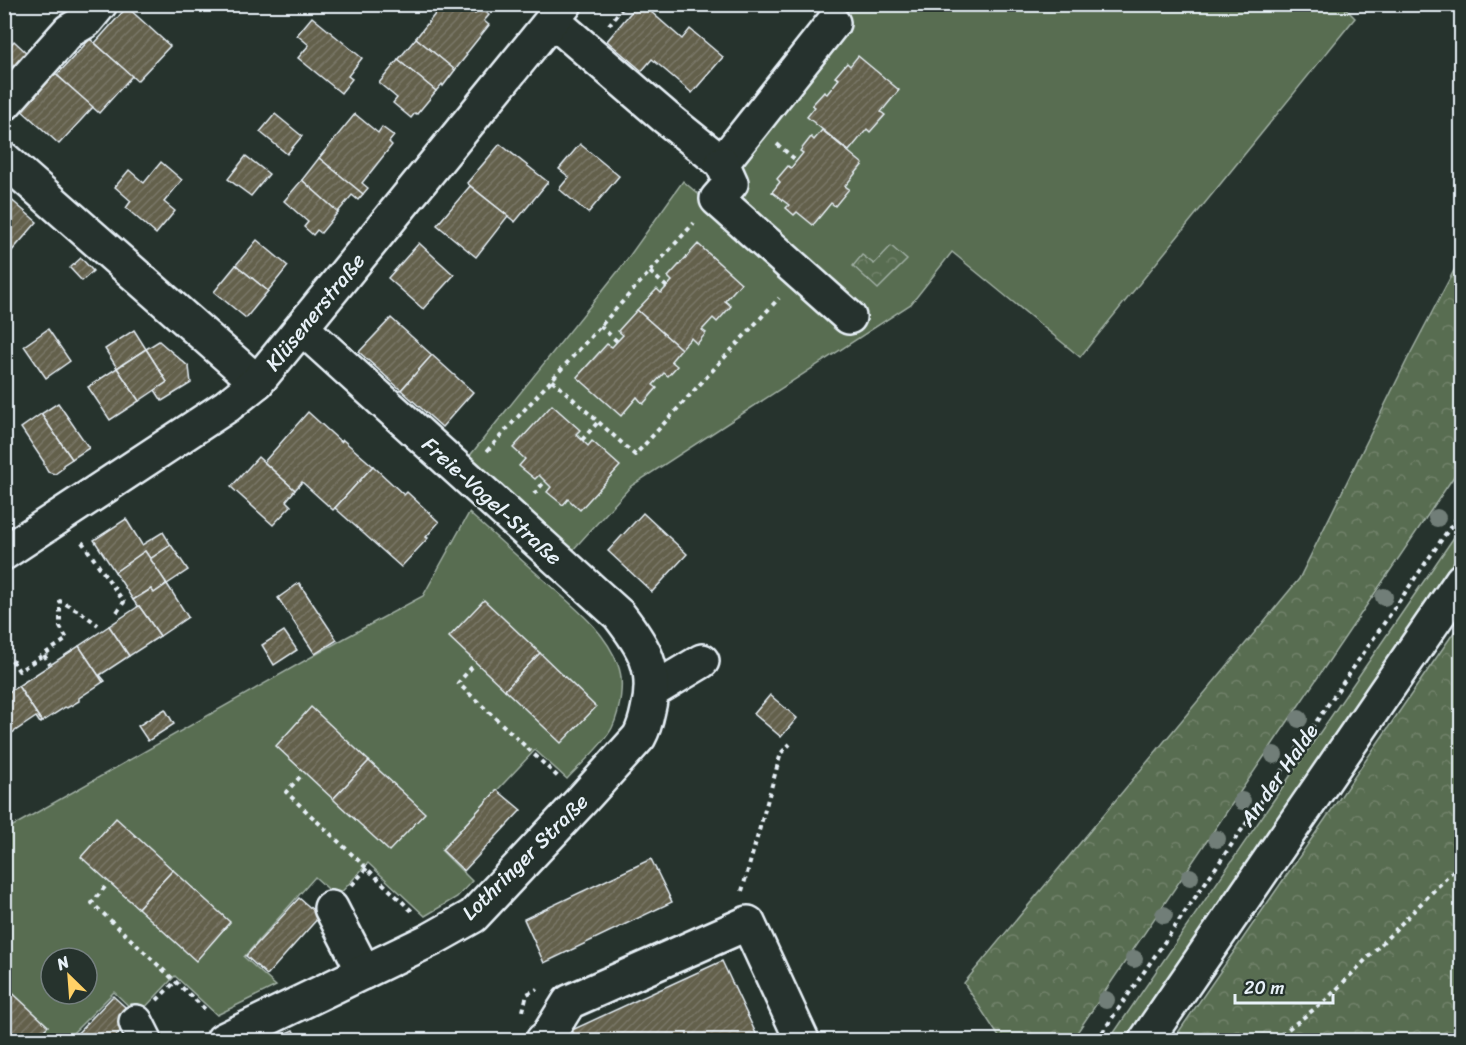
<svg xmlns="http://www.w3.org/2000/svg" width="1466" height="1045" viewBox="0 0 1466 1045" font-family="Sriracha,sans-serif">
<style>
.grass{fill:#596d51;stroke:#a0afa4;stroke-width:1.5;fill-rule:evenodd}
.forest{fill:url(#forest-crowns);stroke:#a0afa4;stroke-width:1.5}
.building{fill:url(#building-hatch);stroke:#e8f1f8;stroke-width:1.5}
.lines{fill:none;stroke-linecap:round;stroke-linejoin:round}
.minor-casing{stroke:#e8f1f8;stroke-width:38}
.path{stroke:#e8f1f8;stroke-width:4;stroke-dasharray:4.5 4.5;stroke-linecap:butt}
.minor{stroke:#26332d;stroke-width:33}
.tree{fill:#717e78}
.labels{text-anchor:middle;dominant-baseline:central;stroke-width:5;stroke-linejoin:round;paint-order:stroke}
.street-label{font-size:21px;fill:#e8f1f8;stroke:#26332d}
</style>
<defs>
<pattern id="forest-crowns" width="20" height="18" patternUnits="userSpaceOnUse" patternTransform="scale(1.5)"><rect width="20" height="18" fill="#596d51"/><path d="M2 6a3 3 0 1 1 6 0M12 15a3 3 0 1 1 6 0" fill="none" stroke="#71826b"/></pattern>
<pattern id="building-hatch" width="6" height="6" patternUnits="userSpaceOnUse" patternTransform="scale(1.5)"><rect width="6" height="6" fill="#63604c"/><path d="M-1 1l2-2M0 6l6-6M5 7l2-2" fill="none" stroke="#797767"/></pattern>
</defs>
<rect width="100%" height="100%" fill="#26332d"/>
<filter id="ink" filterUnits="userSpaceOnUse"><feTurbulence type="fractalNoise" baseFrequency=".0167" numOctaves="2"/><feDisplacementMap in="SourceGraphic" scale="12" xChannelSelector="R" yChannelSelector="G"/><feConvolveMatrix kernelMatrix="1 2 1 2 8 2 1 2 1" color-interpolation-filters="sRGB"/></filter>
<g filter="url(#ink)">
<g class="grass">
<polygon points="1341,4 1355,18 1080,357 952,252 911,304 631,486 571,552 468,458 623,265 683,181 704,199 785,111 850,29 821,5"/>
<path d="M469 513C494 535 519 558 544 580 571 605 605 629 618 665 625 682 620 711 612 728 604 744 580 765 567 779L535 750 441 850 472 881 457 897 425 916 368 863 337 897 315 877 244 957 276 986 217 1015 175 976 138 1015 114 992 66 1040H5L4 831 345 638 423 596ZM51 958H87V994H51Z"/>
<polygon points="1461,527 1461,551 1125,1040 1109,1040"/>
</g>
<g class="forest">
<polygon points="891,246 907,260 878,289 853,266 862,255 874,264"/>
<polygon points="1461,257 1461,466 1072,1040 1001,1040 964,983 1299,579 1408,358"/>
<polygon points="1461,622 1461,1040 1173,1040"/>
</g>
<g class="building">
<polygon points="443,4 464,4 475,14 480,8 489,15 484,21 489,25 466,54 467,55 455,70 416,38"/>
<polygon points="638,4 642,4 682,39 690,29 723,57 692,93 652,59 642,71 607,41"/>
<polygon points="127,7 170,46 137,81 95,43"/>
<polygon points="312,17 362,58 348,76 352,79 341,93 298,58 309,45 297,35"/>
<polygon points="416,38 455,70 443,86 442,84 436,91 398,60"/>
<polygon points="90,39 132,76 99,113 57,75"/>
<polygon points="14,41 28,54 4,81 4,45 8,48"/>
<polygon points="858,56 899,90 881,112 885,115 870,132 867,129 849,151 807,117 815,107 812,105 824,92 827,94 839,79 835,77 847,63 850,66"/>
<polygon points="398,60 436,91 417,114 415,113 411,118 393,103 397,98 379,83"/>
<polygon points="52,71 93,107 59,144 19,108"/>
<polygon points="275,114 302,136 287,154 260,132"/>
<polygon points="355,114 378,133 382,127 394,136 389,142 392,145 362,183 368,188 363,194 319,158"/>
<polygon points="822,130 863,164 845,186 849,189 835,206 831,203 813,225 797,212 794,215 786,208 789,205 772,192 780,182 777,179 788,166 791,168 803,153 800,151 811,137 814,140"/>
<polygon points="500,144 548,182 515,222 467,183"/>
<polygon points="580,144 619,176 588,213 559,189 569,177 559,169"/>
<polygon points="246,156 269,174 251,196 228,179"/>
<polygon points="319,158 363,194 358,200 352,195 338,212 302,180"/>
<polygon points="161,162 182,180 164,202 175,211 156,234 126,208 131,201 115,187 129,170 144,183"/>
<polygon points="302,180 338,212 321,233 317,230 313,235 304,227 308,222 284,201"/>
<polygon points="470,186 508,216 476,257 437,225"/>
<polygon points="8,197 37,222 4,260 4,201"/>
<polygon points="257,240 288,266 268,291 236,265"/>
<polygon points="419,243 454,275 423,309 388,278"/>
<polygon points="698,244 741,283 725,301 731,306 717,322 713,318 702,330 706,333 697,344 691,338 681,349 637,310 657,289 661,293 672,281 668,277"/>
<polygon points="81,258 93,271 82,281 70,268"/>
<polygon points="236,265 268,291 246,318 214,292"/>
<polygon points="637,310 681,349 671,361 677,366 668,376 664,373 653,385 657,388 643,404 637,397 621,416 577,377 607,344 612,347 623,335 618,331"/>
<polygon points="391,318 432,355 401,390 359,352"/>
<polygon points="48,329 70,361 46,378 24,346"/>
<polygon points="134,330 146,349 117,368 105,349"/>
<polygon points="159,341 189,367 191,383 162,401 155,390 167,382 146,349"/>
<polygon points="146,349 167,382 139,401 117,368"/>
<polygon points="432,355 473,392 442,427 401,390"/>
<polygon points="117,368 139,401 110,420 88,387"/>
<polygon points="58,403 89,448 72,459 41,414"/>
<polygon points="552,405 580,430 576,434 588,446 592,441 620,466 580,510 568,499 563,505 547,492 551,487 539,475 535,479 519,466 525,459 513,448"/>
<polygon points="308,412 341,442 343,440 373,466 333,510 302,482 295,490 264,462"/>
<polygon points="41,414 72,459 63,465 63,468 55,474 48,472 44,465 44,462 21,428"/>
<polygon points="258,457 295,490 286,501 291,506 273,525 231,487"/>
<polygon points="373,466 404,495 407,492 439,522 426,537 428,538 401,567 335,508"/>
<polygon points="643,513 687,554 652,592 608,551"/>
<polygon points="126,519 142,545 163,532 171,545 150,559 145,551 115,572 94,540"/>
<polygon points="171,545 188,570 167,584 150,559"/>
<polygon points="145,551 167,584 154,593 151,589 133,600 115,572"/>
<polygon points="299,583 337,640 315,654 278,598"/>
<polygon points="167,584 188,617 160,636 139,606 138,607 133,600 151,589 154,593"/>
<polygon points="484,600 540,653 505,690 449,637"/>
<polygon points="139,606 160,636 129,656 109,626"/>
<polygon points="109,626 129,656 100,675 105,681 103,682 79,646"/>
<polygon points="284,631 297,650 274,665 262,645"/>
<polygon points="79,646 103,682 79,698 79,701 67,708 65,707 42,722 18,686"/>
<polygon points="540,653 596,707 561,743 505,690"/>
<polygon points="18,686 42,722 40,723 36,717 9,735 4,729 4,695"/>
<polygon points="770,695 797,718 781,737 754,714"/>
<polygon points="311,707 369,761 333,799 276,746"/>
<polygon points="165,709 174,724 148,741 138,726"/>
<polygon points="369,761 425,813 389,851 333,799"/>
<polygon points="497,790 521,810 464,871 442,850"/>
<polygon points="116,818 173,870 138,908 81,857"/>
<polygon points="651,859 672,902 544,963 524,919"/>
<polygon points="173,870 230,922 196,961 138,908"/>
<polygon points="299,898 320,916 267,975 246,956"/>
<polygon points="722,961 759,1040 577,1040 572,1030"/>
<polygon points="4,985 48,1026 34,1040 4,1040"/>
<polygon points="113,996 135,1016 112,1040 71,1040"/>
<polygon points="293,1030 298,1040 271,1040"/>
</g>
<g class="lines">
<defs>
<g id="minor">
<polyline points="552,20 665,117 722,163 833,23"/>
<polyline points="4,104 69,31 86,21 100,4"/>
<polyline points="4,159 257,382"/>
<polyline points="722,163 731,183 717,199 849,317"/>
<polyline points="4,553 227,406 257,382 565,4"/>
<polyline points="652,691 702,661"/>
<polyline points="331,908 364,972"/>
<polyline points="136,1022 145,1040"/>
<path d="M223 1040 432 939 473 916 582 800 639 737C644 728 646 720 648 710 658 669 644 647 619 615L302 328"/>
<polyline points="543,1040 546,1039 569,1002 748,923 802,1040"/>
<polyline points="1146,1040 1462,580"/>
</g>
</defs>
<use href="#minor" class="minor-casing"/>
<g class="path">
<polyline points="609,25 625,4"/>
<polyline points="777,144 797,161"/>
<polyline points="650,272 667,287"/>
<polyline points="600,326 617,341"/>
<polyline points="552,380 635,455 779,298"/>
<polyline points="582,440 598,422"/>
<polyline points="487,451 694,223"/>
<polyline points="534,494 545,481"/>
<polyline points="82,542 124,602 115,615"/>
<polyline points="44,655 50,664"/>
<polyline points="4,656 12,660 19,671 67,639 60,627 60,601 82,613 98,625"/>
<polyline points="472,667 458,683 558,777"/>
<polyline points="300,777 286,792 414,913"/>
<polyline points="352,885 367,868"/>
<polyline points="105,887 92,903 208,1012"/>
<polyline points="742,891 781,753 790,744"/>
<polyline points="157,1000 175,982"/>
<polyline points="523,1011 527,994 537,989"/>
<polyline points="1097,1040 1462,510"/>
<polyline points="1274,1040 1326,1000 1462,862"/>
</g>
<use href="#minor" class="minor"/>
</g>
<g class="tree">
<circle cx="1437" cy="518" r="9"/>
<circle cx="1384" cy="597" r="9"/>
<circle cx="1299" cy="719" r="9"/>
<circle cx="1274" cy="755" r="9"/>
<circle cx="1242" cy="801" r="9"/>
<circle cx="1217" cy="839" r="9"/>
<circle cx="1190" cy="877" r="9"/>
<circle cx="1164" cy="915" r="9"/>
<circle cx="1134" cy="959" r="9"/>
<circle cx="1106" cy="1000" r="9"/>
</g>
</g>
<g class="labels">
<g class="street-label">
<text transform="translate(315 312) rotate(-51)">Klüsenerstraße</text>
<text transform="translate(492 501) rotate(42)">Freie-Vogel-Straße</text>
<text transform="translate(1279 775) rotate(-55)">An der Halde</text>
<text transform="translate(525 857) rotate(-45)">Lothringer Straße</text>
</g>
</g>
<rect width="1466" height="1045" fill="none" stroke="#26332d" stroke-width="24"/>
<rect x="12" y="12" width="1442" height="1021" fill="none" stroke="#e8f1f8" stroke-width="2" filter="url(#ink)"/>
<g transform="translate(69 976) rotate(335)"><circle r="28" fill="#26332d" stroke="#747f7e" stroke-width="1.5"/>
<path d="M0-4.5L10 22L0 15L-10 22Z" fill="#ffd166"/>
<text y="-9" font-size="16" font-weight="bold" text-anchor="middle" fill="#e8f1f8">N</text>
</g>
<path d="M1235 994v9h98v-9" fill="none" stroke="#e8f1f8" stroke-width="3"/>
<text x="1244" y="994" font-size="18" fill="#e8f1f8" stroke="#26332d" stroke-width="4.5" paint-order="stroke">20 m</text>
</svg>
